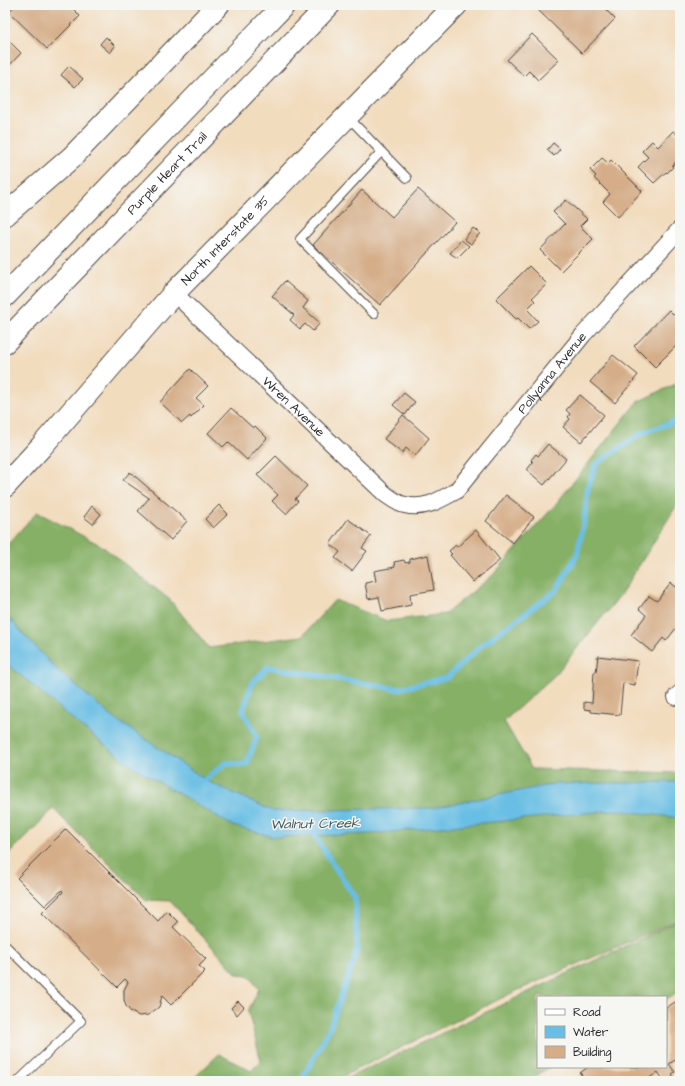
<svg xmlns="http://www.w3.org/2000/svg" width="685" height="1086" viewBox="0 0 685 1086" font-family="'Architects Daughter',sans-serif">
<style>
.forest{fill:#86b066;stroke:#586e48}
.water{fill:#68bee4;stroke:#4a7488}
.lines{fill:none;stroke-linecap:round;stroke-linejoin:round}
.stream{stroke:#68bee4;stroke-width:5.5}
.building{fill:#d5ae89}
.lane-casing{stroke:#494641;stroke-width:10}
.street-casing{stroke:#494641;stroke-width:18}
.secondary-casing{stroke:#494641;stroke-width:24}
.highway-casing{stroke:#494641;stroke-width:24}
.lane{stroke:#fff;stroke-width:8}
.street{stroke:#fff;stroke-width:16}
.secondary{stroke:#fff;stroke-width:22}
.highway{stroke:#fff;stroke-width:22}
.labels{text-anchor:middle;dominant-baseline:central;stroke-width:3;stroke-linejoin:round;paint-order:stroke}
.street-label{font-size:13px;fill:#2b2b2b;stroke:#f6f6f2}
.water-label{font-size:14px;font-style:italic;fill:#3d5762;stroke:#f6f6f2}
</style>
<rect width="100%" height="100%" fill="#f6f6f2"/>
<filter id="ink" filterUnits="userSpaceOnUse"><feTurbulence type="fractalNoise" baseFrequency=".025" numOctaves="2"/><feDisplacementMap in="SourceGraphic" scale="8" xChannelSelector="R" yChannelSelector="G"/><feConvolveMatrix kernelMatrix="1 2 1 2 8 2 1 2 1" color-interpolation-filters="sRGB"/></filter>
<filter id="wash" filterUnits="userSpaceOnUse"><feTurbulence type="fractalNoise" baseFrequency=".012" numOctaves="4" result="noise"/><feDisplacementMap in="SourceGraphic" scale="16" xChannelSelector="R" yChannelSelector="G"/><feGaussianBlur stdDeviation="0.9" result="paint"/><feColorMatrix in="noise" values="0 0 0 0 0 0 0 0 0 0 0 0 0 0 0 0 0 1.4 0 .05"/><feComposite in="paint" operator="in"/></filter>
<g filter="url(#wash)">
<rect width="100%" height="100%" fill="#f2dcbe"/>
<g class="forest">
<polygon points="680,382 680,500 622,593 556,674 504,721 532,769 680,773 680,919 514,992 333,1081 191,1081 219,1054 251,1071 261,1061 248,1011 259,989 248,975 237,974 170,901 146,900 53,809 5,858 5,547 37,512 102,546 170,600 209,648 302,636 335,600 387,621 445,614 493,575 555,505 637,402"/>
<polygon points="680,920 680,991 666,999 666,997 538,997 538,1067 550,1067 528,1081 341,1081"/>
</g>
<polygon class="water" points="5,614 54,667 111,716 209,782 273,811 433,808 554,784 680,782 680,818 616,810 370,834 274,837 233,826 132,766 83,728 5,662"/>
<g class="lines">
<g class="stream">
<polyline points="201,783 226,763 246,765 257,737 243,711 252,683 268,667 397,689 447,678 482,645 556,591 577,555 584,521 588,487 596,464 642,433 680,420"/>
<polyline points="301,1081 329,1030 357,951 355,898 311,830"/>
</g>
</g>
<g id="blocks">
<g class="building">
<polygon points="15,5 69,5 80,16 47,49 9,12"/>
<polygon points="533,5 601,5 615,19 582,53"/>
<polygon points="532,34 559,60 538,80 529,71 524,76 507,60"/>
<polygon points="5,37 21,53 6,69 10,73 5,78"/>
<polygon points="106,37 115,46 110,53 100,44"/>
<polygon points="69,66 83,79 75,87 61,75"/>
<polygon points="673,131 680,137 680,157 672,166 673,167 667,173 666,172 654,183 638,167 648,157 642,151 652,141 658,147"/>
<polygon points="553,143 560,149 554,156 547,150"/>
<polygon points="602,158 608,163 611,160 642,191 618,217 603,202 610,194 594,178 596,176 590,170"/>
<polygon points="418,189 455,222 380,305 313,245 362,190 392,217"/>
<polygon points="566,200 587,219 580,226 593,239 561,271 540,250 565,224 553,212"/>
<polygon points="473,228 480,233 471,244 464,239"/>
<polygon points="461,240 469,246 457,258 450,253"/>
<polygon points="529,266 547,284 532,298 535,301 527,309 538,321 529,329 518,318 516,319 496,299"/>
<polygon points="285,281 308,301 303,308 320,323 313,331 305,324 300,329 290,320 294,315 272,296"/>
<polygon points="669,310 680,321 680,342 655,367 634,346"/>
<polygon points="613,355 638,375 615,403 590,382"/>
<polygon points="190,369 208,386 196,398 204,405 191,418 190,416 182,423 160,402"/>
<polygon points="404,393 415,402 405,415 393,405"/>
<polygon points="580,395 604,415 581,442 563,427 570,419 568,417 570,414 566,410"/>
<polygon points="231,408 253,428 255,426 267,438 247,460 228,442 223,447 208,433"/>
<polygon points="403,415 429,438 415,456 406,448 402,453 384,439"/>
<polygon points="548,444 566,459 544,485 527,470 533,462 531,460 536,454 538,456"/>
<polygon points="276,456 307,486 295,499 298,501 286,514 272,501 278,495 257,475"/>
<polygon points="130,472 187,521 171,540 138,511 149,498 123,480"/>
<polygon points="506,495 534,517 513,543 486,521"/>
<polygon points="219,505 228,514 213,528 205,519"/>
<polygon points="92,506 101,514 93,524 84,517"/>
<polygon points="348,519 371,536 362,548 367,551 352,571 335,558 340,552 330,544"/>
<polygon points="476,530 500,560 473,582 450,555 452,554 449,551 456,545 457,547"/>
<polygon points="428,555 434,590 410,594 411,605 382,611 379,597 368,599 365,583 376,581 374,571 395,567 394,562 404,560 405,563 410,562 410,559"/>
<polygon points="671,583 680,590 680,616 678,619 680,621 680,623 666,641 663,638 652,652 631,635 646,615 639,609 649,596 657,601"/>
<polygon points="598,656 638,661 635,685 623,683 620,715 591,712 591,710 584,709 584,702 592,703 594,672 596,672"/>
<polygon points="66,829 158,921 167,911 178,922 173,927 206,959 199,966 205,971 171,1005 162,996 159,1007 148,1015 139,1016 131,1012 126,1006 124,1000 124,990 128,982 125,979 117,987 42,913 63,892 62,890 45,906 17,878"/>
<polygon points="238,1001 244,1007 237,1015 231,1008"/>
<polygon points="680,1001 680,1057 669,1064 675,1072 672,1074 674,1077 668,1081 664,1081 658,1072 645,1081 642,1080 641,1081 581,1081 578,1077 582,1075 580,1073 588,1067 666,1067 666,1008 675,1002 676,1004"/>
</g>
</g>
</g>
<g filter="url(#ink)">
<use href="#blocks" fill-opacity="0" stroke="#494641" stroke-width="1"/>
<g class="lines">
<defs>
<g id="lane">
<polyline points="347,116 407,178"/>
<polyline points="374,314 300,239 381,152"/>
<polyline points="5,945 81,1021 18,1081"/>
</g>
<g id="street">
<path id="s1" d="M174 293 385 494C391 498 398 504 405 505 424 510 440 500 456 491L583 335 680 229"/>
<polyline points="676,697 680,693"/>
</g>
<g id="secondary">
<polyline points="5,215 72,157 218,5"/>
<path id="s2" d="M5 486 41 447 174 293 456 5"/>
</g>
<g id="highway">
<polyline points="5,296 284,5"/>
<path id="s3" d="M5 342 329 5"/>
</g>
</defs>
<use href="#lane" class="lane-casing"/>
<use href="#street" class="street-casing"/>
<use href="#secondary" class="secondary-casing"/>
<use href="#highway" class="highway-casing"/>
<use href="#lane" class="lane"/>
<use href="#street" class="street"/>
<use href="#secondary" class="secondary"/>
<use href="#highway" class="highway"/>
</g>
</g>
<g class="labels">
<g class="street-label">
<text stroke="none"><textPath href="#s3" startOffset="234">Purple Heart Trail</textPath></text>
<text stroke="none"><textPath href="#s2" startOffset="330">North Interstate 35</textPath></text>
<text stroke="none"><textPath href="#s1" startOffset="521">Pollyanna Avenue</textPath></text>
<text stroke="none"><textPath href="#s1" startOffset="165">Wren Avenue</textPath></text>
</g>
<g class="water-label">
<text transform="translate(315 824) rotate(-1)">Walnut Creek</text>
</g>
</g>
<rect width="685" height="1086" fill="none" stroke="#f6f6f2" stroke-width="20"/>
<rect x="537" y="996" width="130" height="72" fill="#f6f6f2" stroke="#a5a5a2"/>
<rect x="545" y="1009" width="20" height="6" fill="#ffffff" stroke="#a5a5a2"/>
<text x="573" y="1016" font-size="12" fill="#2b2b2b">Road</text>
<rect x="545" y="1026" width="20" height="12" fill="#68bee4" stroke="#a5a5a2"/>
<text x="573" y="1036" font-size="12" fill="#2b2b2b">Water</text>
<rect x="545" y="1046" width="20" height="12" fill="#d5ae89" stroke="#a5a5a2"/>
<text x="573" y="1056" font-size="12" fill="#2b2b2b">Building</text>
</svg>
